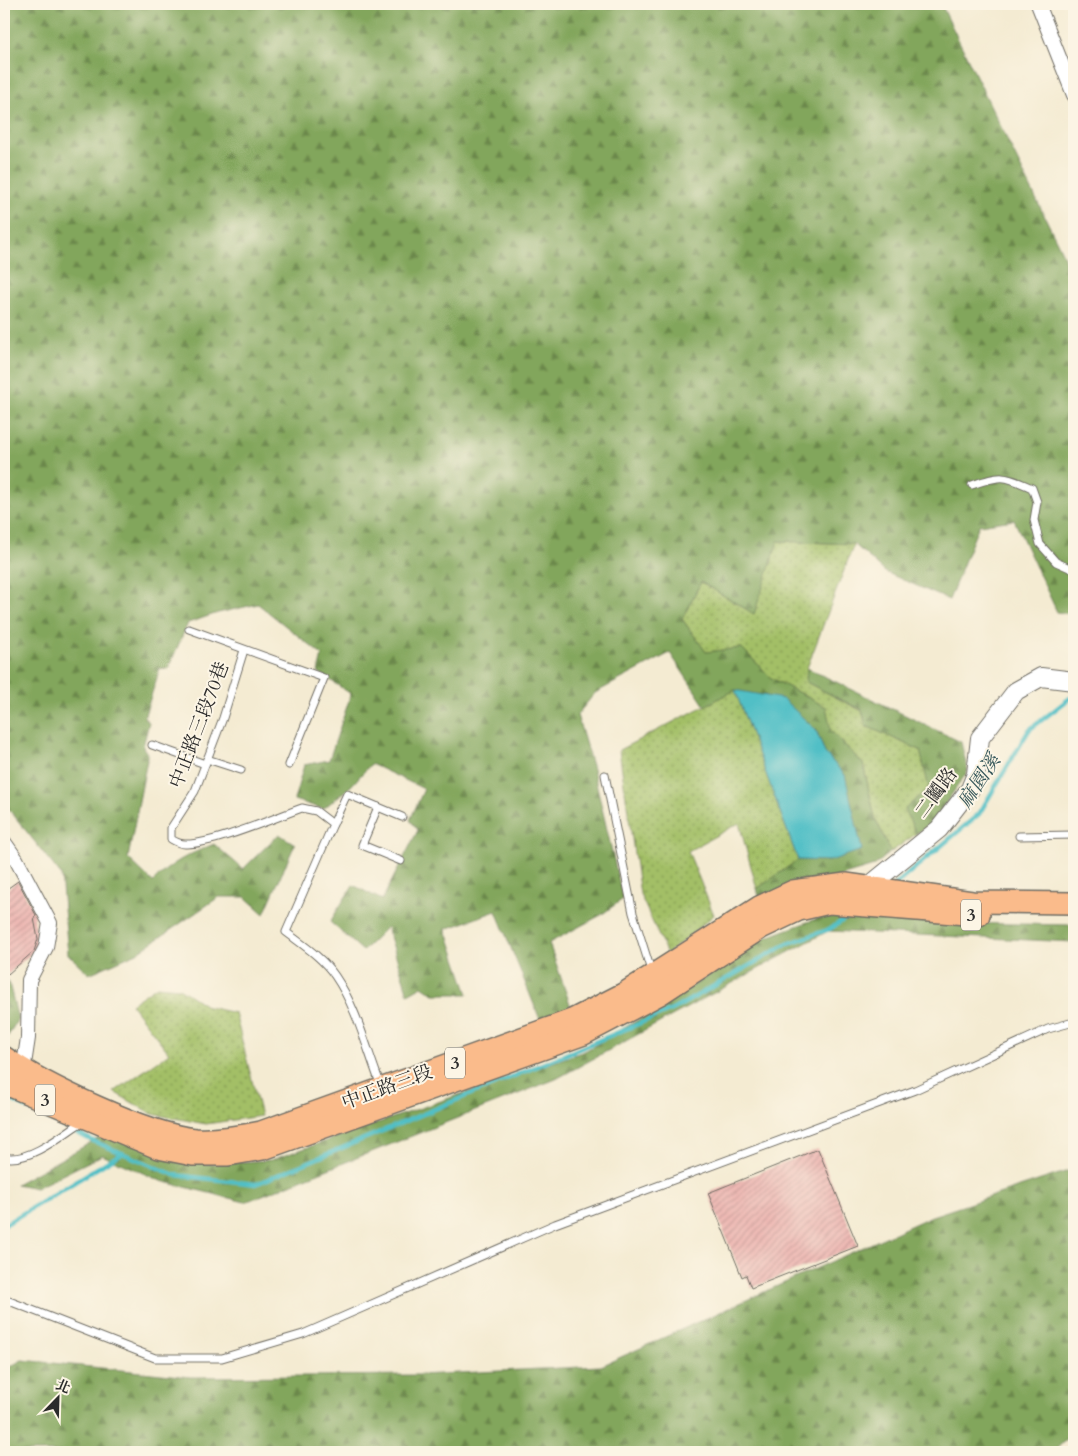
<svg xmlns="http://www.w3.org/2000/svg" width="1078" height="1456" viewBox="0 0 1078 1456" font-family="Cardo,'Noto Serif TC',serif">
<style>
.grass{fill:url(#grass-dots);stroke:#677548}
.forest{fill:url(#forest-firs);stroke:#566843}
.water{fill:#51bfc6;stroke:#3e7578}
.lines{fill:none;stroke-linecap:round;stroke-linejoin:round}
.stream{stroke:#51bfc6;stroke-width:4.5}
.building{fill:url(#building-hatch)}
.service-casing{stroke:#716e65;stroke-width:9}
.minor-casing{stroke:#716e65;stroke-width:16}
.tertiary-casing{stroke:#716e65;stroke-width:20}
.primary-casing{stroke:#716e65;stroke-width:24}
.service{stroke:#fff;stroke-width:7}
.minor{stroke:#fff;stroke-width:14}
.tertiary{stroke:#fff;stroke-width:18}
.primary{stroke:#fabb8b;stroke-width:21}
.labels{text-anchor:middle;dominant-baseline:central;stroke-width:4;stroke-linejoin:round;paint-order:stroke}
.shield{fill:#fcf5e5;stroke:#6a6863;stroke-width:1}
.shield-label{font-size:18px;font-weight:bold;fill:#2b2b2b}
.street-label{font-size:19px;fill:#2b2b2b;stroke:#fcf5e5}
.water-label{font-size:20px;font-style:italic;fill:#36575a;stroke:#fcf5e5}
</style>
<defs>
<pattern id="grass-dots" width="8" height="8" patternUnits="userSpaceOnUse" patternTransform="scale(1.25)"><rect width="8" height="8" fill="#a3bf66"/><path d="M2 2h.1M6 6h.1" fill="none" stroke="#859b54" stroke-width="1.8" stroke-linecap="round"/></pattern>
<pattern id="forest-firs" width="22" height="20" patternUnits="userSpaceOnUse" patternTransform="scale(1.25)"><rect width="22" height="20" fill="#82a65b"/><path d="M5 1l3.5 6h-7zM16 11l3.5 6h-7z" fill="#6b874b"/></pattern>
<pattern id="building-hatch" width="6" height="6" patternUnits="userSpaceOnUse" patternTransform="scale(1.25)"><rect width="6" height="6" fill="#ebadaa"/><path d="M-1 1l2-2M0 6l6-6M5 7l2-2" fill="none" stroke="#bf8d8b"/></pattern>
</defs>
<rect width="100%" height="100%" fill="#fcf5e5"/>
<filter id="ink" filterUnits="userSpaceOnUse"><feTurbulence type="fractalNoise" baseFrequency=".02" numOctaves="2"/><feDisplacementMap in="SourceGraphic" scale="10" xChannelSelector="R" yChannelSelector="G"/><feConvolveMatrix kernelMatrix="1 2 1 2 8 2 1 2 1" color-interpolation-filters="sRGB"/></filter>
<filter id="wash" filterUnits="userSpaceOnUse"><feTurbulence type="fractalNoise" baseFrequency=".0096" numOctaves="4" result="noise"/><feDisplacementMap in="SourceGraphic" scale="20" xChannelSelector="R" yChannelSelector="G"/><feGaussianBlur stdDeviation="1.12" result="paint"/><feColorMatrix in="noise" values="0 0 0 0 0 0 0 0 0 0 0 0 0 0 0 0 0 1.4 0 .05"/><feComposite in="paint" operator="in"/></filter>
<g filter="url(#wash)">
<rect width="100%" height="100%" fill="#f4ebd2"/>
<g class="grass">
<polygon points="777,541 854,544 807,668 806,682 862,711 866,726 920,750 929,788 905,809 916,834 891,852 875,818 863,764 830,731 826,707 771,678 742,648 706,652 682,619 701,582 754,614"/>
<polygon points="735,690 798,860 757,889 739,823 688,851 714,915 667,954 640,894 619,750"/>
<polygon points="157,986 179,988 208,1007 235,1013 261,1116 206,1124 152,1114 114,1092 169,1053 131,1004"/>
</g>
<g class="forest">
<path d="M4 4H941L1063 254 1074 291V583L1069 614 1057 612 1014 520 979 525 949 600 885 572 854 544 778 541 754 614 701 582 682 619 706 652 742 648 771 678 826 707 831 731 863 764 875 818 891 852 874 866 760 900 757 889 798 860 830 861 845 775 825 753 816 729 735 690 705 706 670 653 595 693 577 715 593 769 623 899 601 915 549 943 572 1010 541 1022 496 911 446 929 468 994H434L422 986 408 994 387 927 363 951 330 922 353 885 382 900 418 830 410 820 424 789 371 764 351 786 323 809 294 800 304 765 329 760 351 694 318 672 322 655 258 604 218 613 188 623 168 669 160 668 144 718 149 722 143 747 148 755 128 858 153 882C171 862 190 854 214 844L243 869 279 834 295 844 264 914 245 897H219L137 953 89 974 68 954 61 875 4 803Z"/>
<polygon points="807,668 961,742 968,771 932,823 916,834 905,809 929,788 920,750 866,726 862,710 806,682"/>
<polygon points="832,913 958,923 1074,925 1074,942 828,931 556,1079 245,1202 161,1181 102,1155 36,1188 16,1184 99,1138 115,1138 207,1164 271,1160 585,1051 670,1001 764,938"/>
<polygon points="4,976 9,983 18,1019 8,1036 4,1032"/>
<polygon points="1074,1169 1074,1432 1053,1452 4,1452 4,1370 22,1360 191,1377 419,1375 601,1366 932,1216"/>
</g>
<polygon class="water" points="735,690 783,699 816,730 825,753 845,775 862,850 830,861 798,860"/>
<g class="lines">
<g class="stream">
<polyline points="896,884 979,814 1029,730 1070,698 1074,699"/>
<polyline points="4,1096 93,1141 175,1175 256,1184 674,1009 787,944 830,929 854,913"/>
<polyline points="4,1225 122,1153"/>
</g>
</g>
<g id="blocks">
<g class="building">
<polygon points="18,881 36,915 34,918 38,939 34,951 8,974 4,968 4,891"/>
<polygon points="818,1149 858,1246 751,1288 746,1275 742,1277 708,1193"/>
</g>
</g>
</g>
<g filter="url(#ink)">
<use href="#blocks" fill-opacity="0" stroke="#716e65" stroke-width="1"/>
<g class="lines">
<defs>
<g id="service">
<path d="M972 485C1001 475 1004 475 1032 488L1037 502 1034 520 1040 544 1056 562 1074 570"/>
<polyline points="189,629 324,678 289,765"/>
<path d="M244 650 223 718 195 791 171 828V839C176 842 180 844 185 844 211 845 274 818 302 808L316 811 333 824 286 932C303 945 323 958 335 976 357 1008 367 1050 381 1086"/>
<polyline points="152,745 205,764"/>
<polyline points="207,759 241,770"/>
<polyline points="605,775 633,913 652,974"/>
<polyline points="378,807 362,845 401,861"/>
<polyline points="333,824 347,794 402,817"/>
<polyline points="1019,836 1074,835"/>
<polyline points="4,1097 12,1088"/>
<path d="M4 1157C27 1164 64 1134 83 1121"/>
<polyline points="4,1299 155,1358 222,1358 303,1334 555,1224 915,1090 1048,1029 1074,1022"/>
</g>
<g id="minor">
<polyline points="1038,4 1074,95"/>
<polyline points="4,842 16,859 50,923 46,947 29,980 28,1038 23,1071"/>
</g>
<polyline id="tertiary" points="869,896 869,886 939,829 970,789 976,774 980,738 1016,691 1041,677 1074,681"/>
<g id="primary">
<path d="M4 1057C44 1085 149 1135 196 1139 219 1140 239 1136 261 1132L572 1020 623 994 759 907 793 891 846 884 972 902 1074 903"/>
<polyline points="4,1080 13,1087 158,1148 193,1155 228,1155 263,1149 584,1034 660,994 761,928 799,910 829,903 979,915"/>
</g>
</defs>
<use href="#service" class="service-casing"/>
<use href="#minor" class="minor-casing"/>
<use href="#tertiary" class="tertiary-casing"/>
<use href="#primary" class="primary-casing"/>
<use href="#service" class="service"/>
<use href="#minor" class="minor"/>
<use href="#tertiary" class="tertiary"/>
<use href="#primary" class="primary"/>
</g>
</g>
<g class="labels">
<g class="shield">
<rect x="961" y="899.5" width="20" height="31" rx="4"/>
<rect x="445" y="1047.5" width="20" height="31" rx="4"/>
<rect x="35" y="1084.5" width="20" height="31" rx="4"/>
</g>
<g class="shield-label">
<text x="971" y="915">3</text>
<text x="455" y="1063">3</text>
<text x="45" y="1100">3</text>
</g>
<g class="street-label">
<text transform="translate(199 725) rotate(-69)">中正路三段70巷</text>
<text transform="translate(936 793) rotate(-54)">二鬮路</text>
<text transform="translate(387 1087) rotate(-20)">中正路三段</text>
</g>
<g class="water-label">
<text transform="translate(979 781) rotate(-57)">麻園溪</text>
</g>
</g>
<rect width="1078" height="1456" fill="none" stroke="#fcf5e5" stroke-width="20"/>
<g transform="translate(58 1398) rotate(23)" stroke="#fcf5e5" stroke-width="4" paint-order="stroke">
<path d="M0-4L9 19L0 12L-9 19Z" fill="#2b2b2b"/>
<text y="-8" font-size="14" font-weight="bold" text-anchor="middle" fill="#2b2b2b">北</text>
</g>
</svg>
